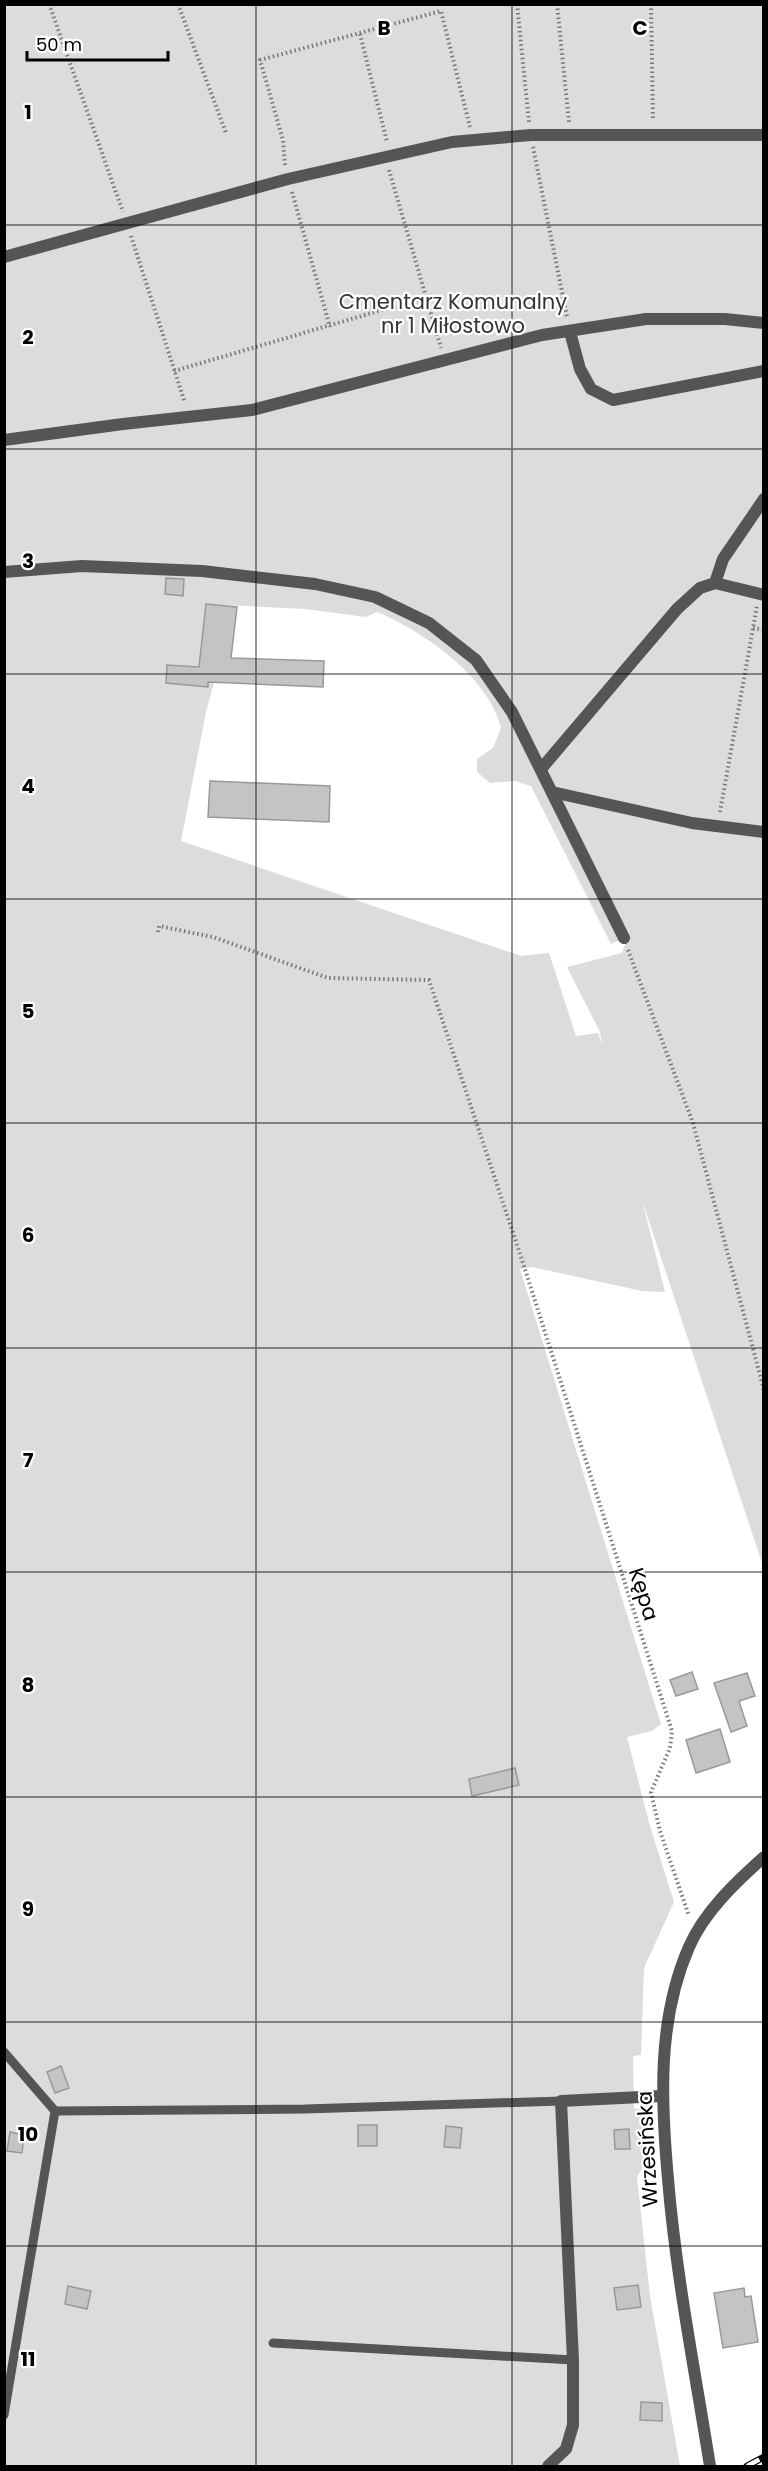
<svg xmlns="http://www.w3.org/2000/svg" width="768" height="2471" viewBox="0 0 768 2471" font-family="Poppins,sans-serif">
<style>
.green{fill:#dcdcdc;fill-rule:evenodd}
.building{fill:#c4c4c4;stroke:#999;stroke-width:1.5}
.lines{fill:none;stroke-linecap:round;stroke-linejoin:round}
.path{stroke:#777;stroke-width:4;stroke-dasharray:1.5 3;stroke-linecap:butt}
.lane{stroke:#555;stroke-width:9}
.street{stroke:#555;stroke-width:12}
.rail-casing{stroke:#000;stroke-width:7}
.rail{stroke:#fff;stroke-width:4.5;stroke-dasharray:14;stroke-linecap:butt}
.grid{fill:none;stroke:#000;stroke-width:1.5;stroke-opacity:0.55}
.labels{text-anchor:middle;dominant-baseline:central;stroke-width:4.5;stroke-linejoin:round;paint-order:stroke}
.park-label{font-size:21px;fill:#333;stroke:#fff}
.street-label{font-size:21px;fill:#000;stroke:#fff}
.grid-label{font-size:20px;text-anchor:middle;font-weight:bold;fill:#000;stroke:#fff;stroke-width:4.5;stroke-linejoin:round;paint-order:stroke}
</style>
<rect width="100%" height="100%" fill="#fff"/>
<path class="green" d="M5 5H763V1566L642 1200 665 1292 642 1291 532 1267 520 1269 661 1724 652 1731 627 1737 650 1826 674 1902 644 1968 641 2055 633 2056 634 2109H643L647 2161 637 2177 650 2296 680 2466H5ZM206 604 305 609 366 617 377 612C423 631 489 677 501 728L493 748 477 759V772L490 783 515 781 531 786 611 944 628 936 622 953 567 967 600 1032 602 1044 598 1033 576 1036 549 953 521 956 181 841 206 712 214 683 216 648 201 646Z"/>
<g class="building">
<polygon points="166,578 184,579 183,596 165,594"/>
<polygon points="206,604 237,607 231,658 324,661 323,687 208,682 208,687 166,683 167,665 199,667"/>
<polygon points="210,781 330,786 329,822 208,817"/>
<polygon points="692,1672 698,1689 676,1696 670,1680"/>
<polygon points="747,1673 755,1696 739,1701 747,1726 731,1732 714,1683"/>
<polygon points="720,1729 730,1762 696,1773 686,1740"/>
<polygon points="515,1768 519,1785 472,1796 469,1779"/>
<polygon points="61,2066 69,2088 55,2093 47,2072"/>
<rect x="358" y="2125" width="19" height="21"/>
<polygon points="446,2126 462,2128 460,2148 444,2147"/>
<polygon points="629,2129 630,2149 615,2149 614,2130"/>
<polygon points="10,2132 24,2135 22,2153 7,2151"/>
<polygon points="638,2285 641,2307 617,2310 614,2288"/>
<polygon points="68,2286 91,2291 87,2309 65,2304"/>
<polygon points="744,2288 745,2297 751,2296 758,2342 723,2348 714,2293"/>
<polygon points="641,2402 662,2403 662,2421 640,2420"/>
</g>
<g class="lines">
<g class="path">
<polyline points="49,4 123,212"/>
<polyline points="178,4 226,133"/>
<polyline points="517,4 529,122"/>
<polyline points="557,4 569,122"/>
<polyline points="651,4 653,121"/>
<polyline points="360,34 387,142"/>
<polyline points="533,147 567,317"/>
<polyline points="285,165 283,140 260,60 441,11 470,127"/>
<polyline points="389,170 441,348"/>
<polyline points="292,192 330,327"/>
<polyline points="131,236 185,403"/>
<polyline points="174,371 426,297"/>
<polyline points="753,628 764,630"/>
<polyline points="720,812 757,606"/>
<polyline points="158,932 159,926 213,937 328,978 429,980 522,1260 672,1731 670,1748 651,1792 660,1831 689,1916"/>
<polyline points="628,950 693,1123 764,1390"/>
</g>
<g class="lane">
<polyline points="4,2052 55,2111 4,2415"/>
<polyline points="55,2111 305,2109 561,2101"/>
<polyline points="273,2343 573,2360"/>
</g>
<g class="street">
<polyline points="4,257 288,179 452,142 531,135 764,135"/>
<polyline points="570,332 580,369 591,389 613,400 764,371"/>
<polyline points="4,440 123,424 252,410 542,335 646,319 725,319 764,323"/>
<polyline points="4,572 82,566 202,571 315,584 375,597 429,623 476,660 512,712 624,938"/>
<polyline points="715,583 764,595"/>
<polyline points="541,769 677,609 700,588 715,583 723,559 764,499"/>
<polyline points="552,792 692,823 764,832"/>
<polyline points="548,2466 566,2449 573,2425 573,2360 561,2101 661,2096"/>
<path d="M710 2466C695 2371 676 2276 668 2179 661 2102 657 2020 689 1947 704 1912 736 1882 764 1857"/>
</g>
<defs>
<polyline id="rail" points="747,2466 764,2457"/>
</defs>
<use href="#rail" class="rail-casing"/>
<use href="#rail" class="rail"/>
</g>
<path class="grid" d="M256 4V2466M512 4V2466M4 225H764M4 449H764M4 674H764M4 899H764M4 1123H764M4 1348H764M4 1572H764M4 1797H764M4 2022H764M4 2246H764"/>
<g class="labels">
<g class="park-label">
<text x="453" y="301">Cmentarz Komunalny<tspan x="453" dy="24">nr 1 Miłostowo</tspan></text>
</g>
<g class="street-label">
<text transform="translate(644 1594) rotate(72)">Kępa</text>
<text transform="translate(647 2149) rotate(-93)">Wrzesińska</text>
</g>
</g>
<g class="grid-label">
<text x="384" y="35">B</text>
<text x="640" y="35">C</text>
<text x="28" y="119">1</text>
<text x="28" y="344">2</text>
<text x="28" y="568">3</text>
<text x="28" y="793">4</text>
<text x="28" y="1018">5</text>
<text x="28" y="1242">6</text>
<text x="28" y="1467">7</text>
<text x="28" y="1692">8</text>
<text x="28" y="1916">9</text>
<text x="28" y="2141">10</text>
<text x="28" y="2366">11</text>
</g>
<rect width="768" height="2471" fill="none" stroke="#000000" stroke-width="12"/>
<path d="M27 51v9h141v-9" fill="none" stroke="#000000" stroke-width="3"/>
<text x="36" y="51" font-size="18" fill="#000000" stroke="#ffffff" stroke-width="4.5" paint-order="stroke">50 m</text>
</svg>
